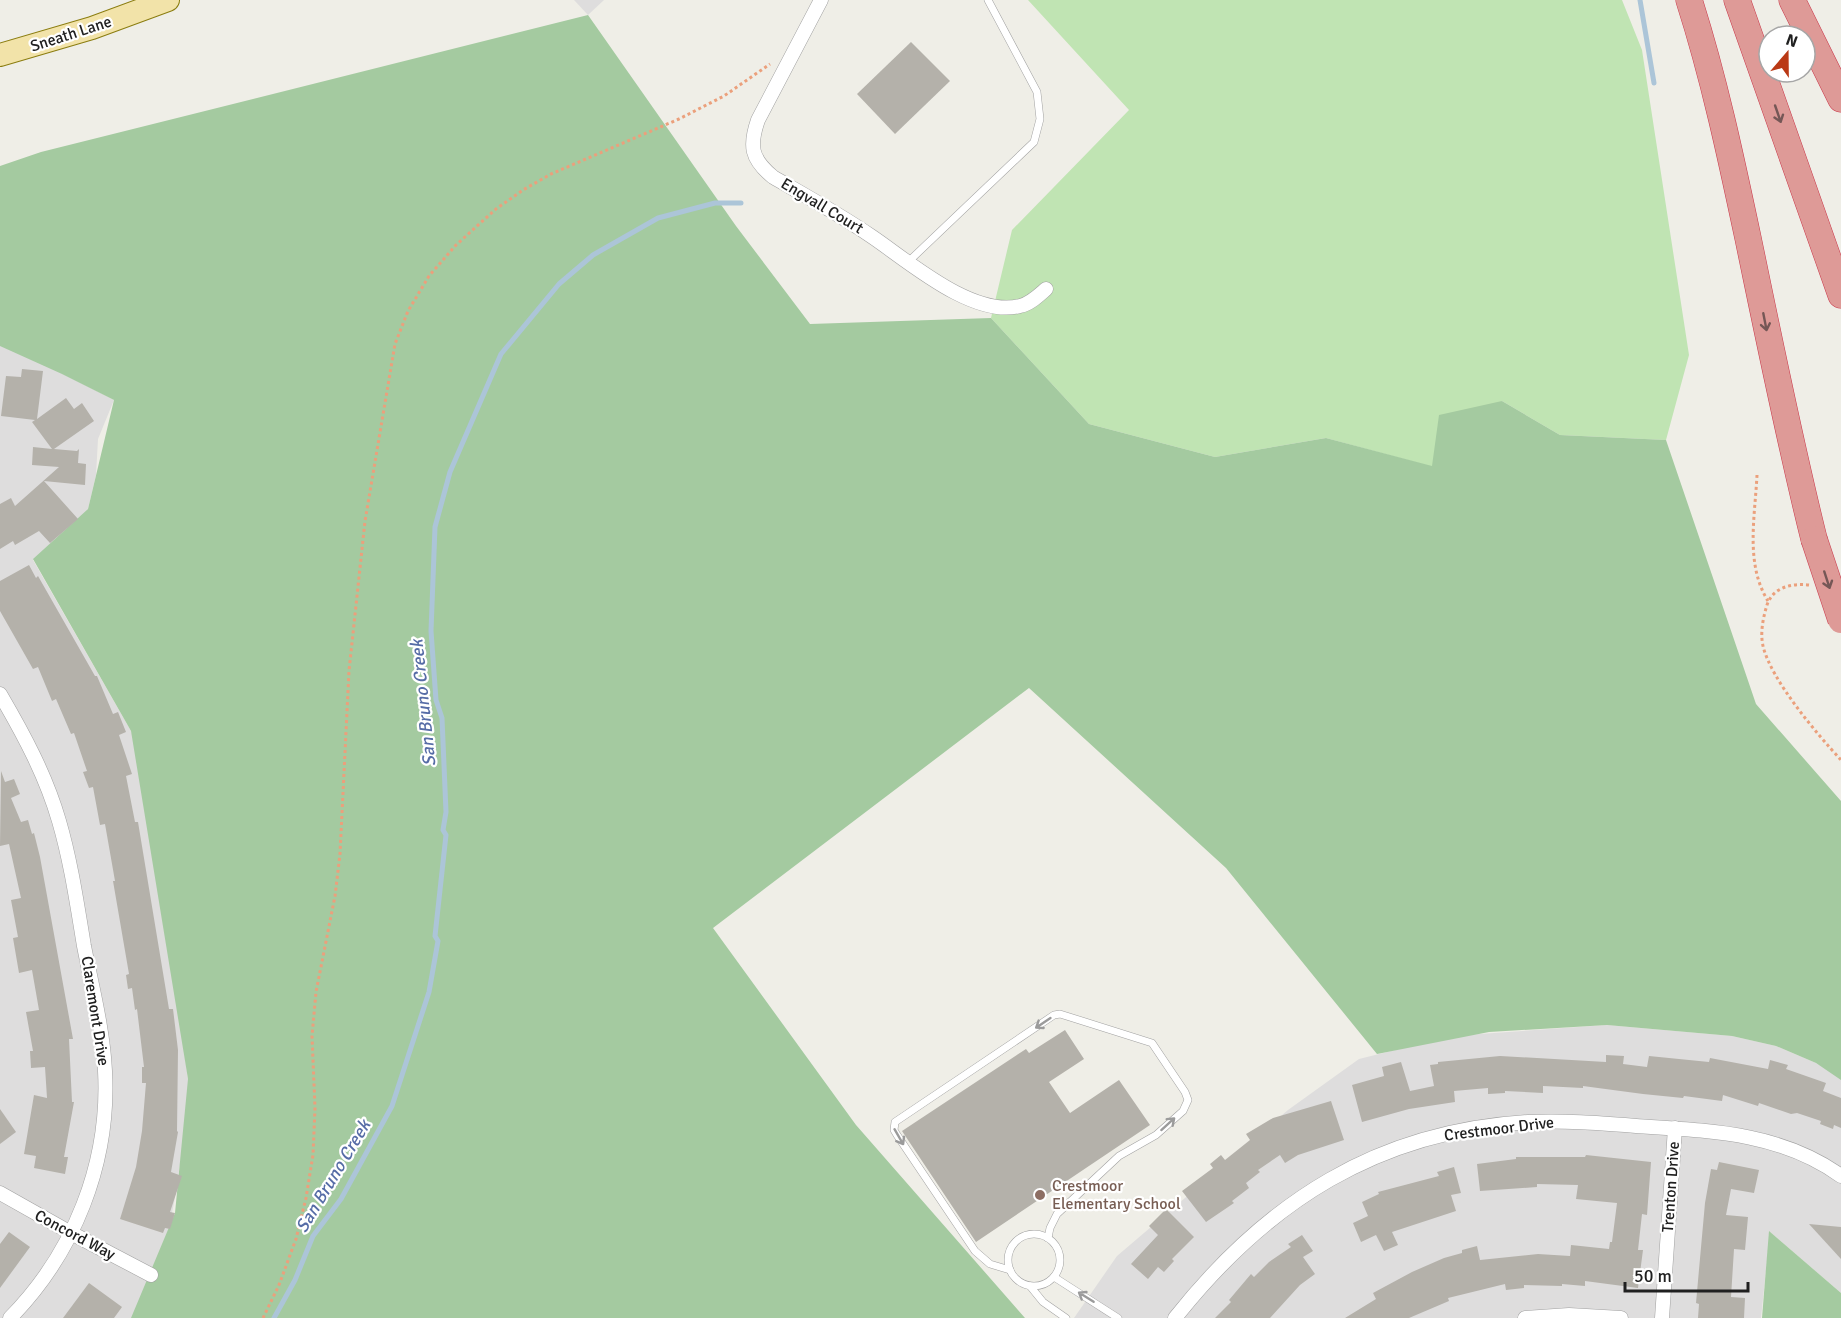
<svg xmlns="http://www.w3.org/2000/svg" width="1841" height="1318" viewBox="0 0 1841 1318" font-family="Signika,sans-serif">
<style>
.residential{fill:#dedddd}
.grass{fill:#c0e4b3}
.forest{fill:#a4caa0}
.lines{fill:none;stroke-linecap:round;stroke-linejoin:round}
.stream{stroke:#acc5d8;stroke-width:5}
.building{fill:#b4b1aa}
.service-casing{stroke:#a1a1a1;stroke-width:8}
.minor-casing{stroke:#a1a1a1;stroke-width:15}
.primary-casing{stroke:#8b7d10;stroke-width:24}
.motorway-casing{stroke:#c9394b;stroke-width:27}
.path{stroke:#eba07c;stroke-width:3;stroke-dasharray:3 3;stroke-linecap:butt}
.service{stroke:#fff;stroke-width:7}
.minor{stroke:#fff;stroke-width:14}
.primary{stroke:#f2e3a9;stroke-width:22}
.motorway{stroke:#de9a97;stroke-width:26}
.motorway-bridge-casing{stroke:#c9394b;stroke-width:27;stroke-linecap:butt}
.motorway-bridge{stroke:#de9a97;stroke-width:26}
.oneway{stroke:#755756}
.oneway2{stroke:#9b9b9b}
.education-dot{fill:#8d6e63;stroke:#fff;stroke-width:2}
.labels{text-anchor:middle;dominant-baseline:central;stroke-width:4.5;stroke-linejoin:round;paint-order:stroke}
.street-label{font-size:16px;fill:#202020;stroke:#fff}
.education-label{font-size:16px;fill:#785e54;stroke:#fff;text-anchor:start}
.water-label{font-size:18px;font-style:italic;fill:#566ca6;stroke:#fff}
</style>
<rect width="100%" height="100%" fill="#efeee7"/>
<g class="residential">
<polygon points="574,0 604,0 588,15"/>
<polygon points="0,345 35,359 114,400 98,439 96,475 88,509 78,522 33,560 131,731 144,763 188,1079 189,1107 174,1203 166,1241 138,1318 0,1318"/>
<polygon points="1607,1025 1732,1036 1776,1046 1816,1063 1841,1078 1841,1293 1770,1232 1761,1318 1074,1318 1117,1256 1288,1110 1359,1059 1451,1036"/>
</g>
<polygon class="grass" points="1028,0 1622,0 1642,50 1689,355 1666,440 1560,435 1502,401 1433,467 1326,438 1215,457 1089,424 991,318 1012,230 1129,110"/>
<g class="forest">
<polygon points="588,15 736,226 810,324 991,318 1089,424 1215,457 1326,438 1432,466 1439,415 1502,401 1560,435 1666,440 1756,704 1841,801 1841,1080 1816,1063 1776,1046 1732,1036 1607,1025 1489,1032 1377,1054 1226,868 1029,688 713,928 856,1125 1025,1318 131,1318 175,1213 188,1079 131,731 33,559 88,509 114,400 62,374 0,346 0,166 41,152"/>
<polygon points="1769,1231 1841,1293 1841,1318 1762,1318"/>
</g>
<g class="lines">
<g class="stream">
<polyline points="1640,0 1654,83"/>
<polyline points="274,1318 295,1280 313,1236 341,1199 392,1106 429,992 438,941 435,936 446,835 443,830 446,812 442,718 436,700 431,631 435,527 450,472 501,354 559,284 593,255 658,218 715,203 741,203"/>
</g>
</g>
<g class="building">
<polygon points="911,42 950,81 895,134 857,94"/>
<polygon points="22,369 43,371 37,419 66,398 74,409 82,403 94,421 54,449 77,451 79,449 78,463 86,464 85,485 44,481 78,519 50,543 39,531 15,545 13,541 0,549 0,504 11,498 15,506 59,467 32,465 33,447 52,449 32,422 35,420 1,416 6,376 21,377"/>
<polygon points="29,565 36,578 38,576 95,676 97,676 113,714 118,712 126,732 119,735 132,774 126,776 135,822 138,822 169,1009 173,1009 178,1050 177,1131 178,1132 171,1172 182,1176 170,1212 175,1213 170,1229 165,1228 163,1233 120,1219 136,1167 142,1131 146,1083 142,1083 142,1067 144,1067 137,1009 135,1010 132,988 128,989 126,975 129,974 113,881 115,881 105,824 100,825 93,787 89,788 83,772 87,771 74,733 71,734 56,699 52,701 38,667 33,669 0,611 0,581"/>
<polygon points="1,771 5,782 14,779 20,794 11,798 21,822 28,820 32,834 34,833 40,857 73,1039 69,1039 72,1102 74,1102 64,1157 68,1157 65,1174 34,1168 36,1156 24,1154 34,1095 47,1098 45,1067 31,1068 30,1051 33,1051 26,1012 39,1010 32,970 19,973 13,938 18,937 11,900 21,898 9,844 0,846"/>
<polygon points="1065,1030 1084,1059 1049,1082 1070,1113 1119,1080 1150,1125 976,1242 902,1131 1026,1049 1029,1053"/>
<polygon points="1606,1055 1624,1056 1623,1064 1647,1067 1649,1056 1709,1062 1710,1058 1768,1069 1770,1060 1788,1065 1786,1069 1826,1083 1823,1091 1841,1098 1841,1128 1834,1125 1833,1129 1820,1124 1821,1121 1797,1113 1791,1114 1759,1103 1758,1106 1723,1095 1722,1101 1684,1096 1683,1098 1643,1094 1583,1086 1583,1088 1543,1086 1543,1093 1505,1091 1505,1093 1488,1094 1488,1088 1454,1091 1455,1102 1409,1109 1362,1122 1352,1085 1384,1076 1382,1067 1401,1062 1410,1091 1434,1086 1430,1065 1438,1064 1438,1062 1500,1056 1606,1062"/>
<polygon points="1331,1101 1344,1140 1298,1155 1285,1163 1280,1155 1258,1170 1260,1172 1246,1183 1249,1188 1232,1201 1234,1203 1206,1222 1182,1191 1213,1168 1210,1164 1221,1155 1225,1160 1250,1140 1246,1134 1273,1118"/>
<polygon points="0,1109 16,1132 0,1144"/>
<polygon points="1586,1155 1651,1162 1647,1215 1642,1214 1638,1250 1643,1250 1638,1288 1585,1281 1585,1286 1562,1284 1562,1286 1524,1285 1524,1288 1506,1290 1505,1284 1448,1298 1449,1301 1409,1318 1345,1318 1376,1299 1373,1293 1412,1272 1444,1258 1462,1253 1462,1250 1477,1246 1480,1260 1538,1254 1570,1256 1571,1245 1609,1249 1610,1242 1612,1242 1617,1203 1576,1199 1578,1185 1537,1184 1537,1187 1480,1191 1477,1164 1516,1159 1516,1157 1585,1157"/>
<polygon points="1719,1162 1759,1170 1754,1193 1731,1189 1726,1215 1748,1217 1745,1250 1734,1249 1731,1297 1745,1298 1744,1318 1698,1318 1699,1304 1696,1303 1705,1203 1711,1169 1717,1170"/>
<polygon points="1454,1167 1461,1193 1451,1195 1456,1211 1392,1232 1398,1245 1384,1251 1376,1235 1361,1242 1353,1223 1368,1216 1362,1202 1379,1194 1378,1192 1439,1176 1437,1172"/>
<polygon points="1166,1209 1194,1237 1172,1259 1174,1261 1164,1272 1158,1267 1148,1279 1131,1264 1158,1235 1149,1226"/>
<polygon points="1809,1224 1841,1227 1841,1259"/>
<polygon points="9,1232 30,1247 0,1288 0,1244"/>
<polygon points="1302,1235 1313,1251 1303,1257 1315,1274 1300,1285 1270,1318 1215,1318 1231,1302 1229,1300 1251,1274 1254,1277 1269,1262 1291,1247 1288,1244"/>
<polygon points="89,1283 122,1307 114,1318 63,1318"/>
</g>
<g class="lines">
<defs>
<g id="service">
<polyline points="907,263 1034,142 1040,119 1037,92 988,0"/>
<circle cx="1034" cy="1260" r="26"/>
<polyline points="1010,1270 990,1264 975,1251 897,1135 894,1130 895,1122 1054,1015 1060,1014 1152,1043 1185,1092 1188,1100 1183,1111 1156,1135 1119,1156 1057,1214 1050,1228 1048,1238"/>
<polyline points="1054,1277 1118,1318"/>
<polyline points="1030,1286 1043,1302 1066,1318"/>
</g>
<g id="minor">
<path d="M821 0 758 120C749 146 751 159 773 177 806 196 839 214 871 236 907 260 972 318 1020 306 1030 304 1038 296 1046 289"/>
<path d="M0 694C24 735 46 776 59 821 71 862 77 904 84 946 92 987 103 1029 105 1071 110 1163 74 1253 10 1318"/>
<polyline points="0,1193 71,1233 151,1275"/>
<path d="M1175 1318C1267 1202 1377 1131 1528 1122 1569 1120 1610 1124 1651 1127 1718 1131 1784 1135 1841 1176"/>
<polyline points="1525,1318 1569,1315 1621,1318"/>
<polyline points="1662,1318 1675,1128"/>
</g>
<polyline id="primary" points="0,55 92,28 168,0"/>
<g id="motorway">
<path d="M1689 0C1714 78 1731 158 1748 238 1769 339 1789 439 1814 539"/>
<polyline points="1737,0 1841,295"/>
<polyline points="1792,0 1841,99"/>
</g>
</defs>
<use href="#service" class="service-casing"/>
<use href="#minor" class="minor-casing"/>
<use href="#primary" class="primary-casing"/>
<use href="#motorway" class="motorway-casing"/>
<g class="path">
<path d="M1757 475C1755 517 1745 564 1768 601"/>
<path d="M1809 585C1792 583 1773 587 1767 605 1763 618 1760 633 1763 646 1771 680 1817 734 1841 760"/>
<polyline points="263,1318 279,1285 296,1239 306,1198 313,1155 315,1108 312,1036 316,992 335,896 340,854 349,671 365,521 395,344 408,311 429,276 456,245 496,209 523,190 551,174 679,119 724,96 770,64"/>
</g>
<use href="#service" class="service"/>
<use href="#minor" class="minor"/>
<use href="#primary" class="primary"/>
<use href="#motorway" class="motorway"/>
<defs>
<polyline id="motorway-bridge" points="1814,539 1841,620"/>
</defs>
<use href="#motorway-bridge" class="motorway-bridge-casing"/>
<use href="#motorway-bridge" class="motorway-bridge"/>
</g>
<defs><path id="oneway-shaft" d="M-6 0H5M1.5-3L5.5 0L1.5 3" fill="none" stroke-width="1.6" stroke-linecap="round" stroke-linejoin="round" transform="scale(1.5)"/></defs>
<g class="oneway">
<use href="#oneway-shaft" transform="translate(1778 114) rotate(71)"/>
<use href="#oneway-shaft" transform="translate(1765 322) rotate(79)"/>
<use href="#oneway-shaft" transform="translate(1827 580) rotate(72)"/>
</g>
<g class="oneway2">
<use href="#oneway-shaft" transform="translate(1043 1023) rotate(146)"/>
<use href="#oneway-shaft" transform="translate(1168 1124) rotate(-42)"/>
<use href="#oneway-shaft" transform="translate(899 1137) rotate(60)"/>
<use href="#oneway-shaft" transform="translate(1086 1297) rotate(-148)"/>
</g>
<circle class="education-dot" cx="1040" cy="1195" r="6"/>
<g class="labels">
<g class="street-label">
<text transform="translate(71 34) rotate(-18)">Sneath Lane</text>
<text transform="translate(822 206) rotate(31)">Engvall Court</text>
<text transform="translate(95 1011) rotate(81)">Claremont Drive</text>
<text transform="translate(1499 1129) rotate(-7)">Crestmoor Drive</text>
<text transform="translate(1671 1187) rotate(-86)">Trenton Drive</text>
<text transform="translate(75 1235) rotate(28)">Concord Way</text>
</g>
<g class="education-label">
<text x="1052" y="1186">Crestmoor<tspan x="1052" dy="18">Elementary School</tspan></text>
</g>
<g class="water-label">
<text transform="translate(423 703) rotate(-96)">San Bruno Creek</text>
<text transform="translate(333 1176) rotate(-59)">San Bruno Creek</text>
</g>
</g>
<g transform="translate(1787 54) rotate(20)"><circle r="28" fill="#ffffff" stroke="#a6a6a6" stroke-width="1.5"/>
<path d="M0-4.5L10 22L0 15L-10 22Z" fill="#ba3915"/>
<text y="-9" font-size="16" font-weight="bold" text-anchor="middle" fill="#202020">N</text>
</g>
<path d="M1625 1282v9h123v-9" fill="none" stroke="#202020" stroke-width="3"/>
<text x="1634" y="1282" font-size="18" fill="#202020" stroke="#ffffff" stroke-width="4.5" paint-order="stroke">50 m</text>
</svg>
